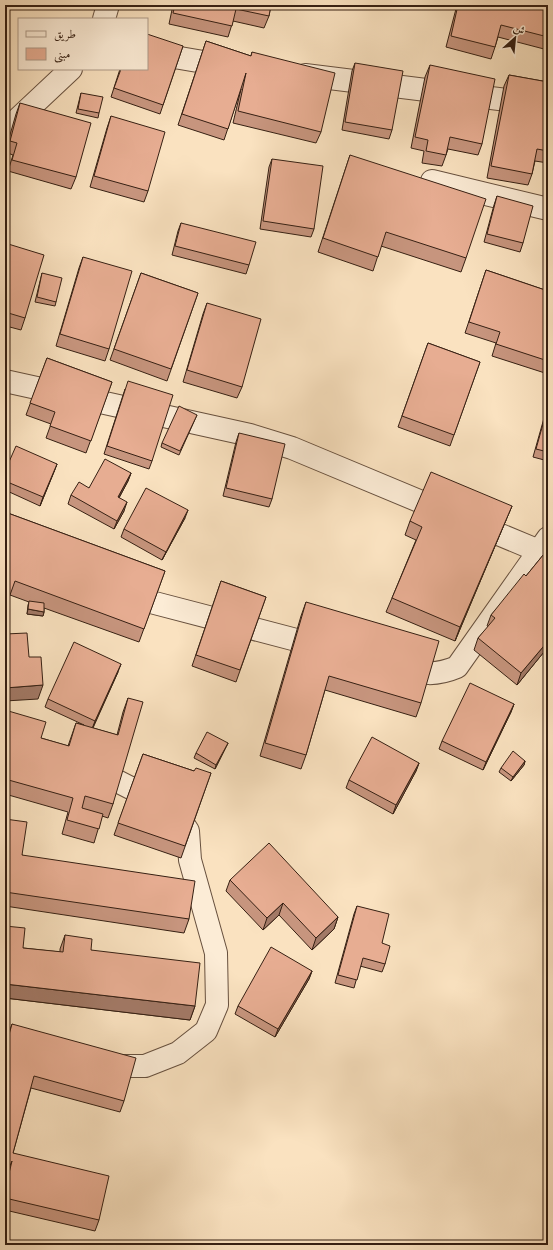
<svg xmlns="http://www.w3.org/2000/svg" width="553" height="1250" viewBox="0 0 553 1250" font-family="'Libre Caslon Text',Amiri,serif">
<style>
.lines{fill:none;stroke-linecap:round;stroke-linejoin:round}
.minor-casing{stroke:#67503e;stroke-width:24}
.minor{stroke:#fcecd6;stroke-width:22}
.wall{fill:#c7957e;stroke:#362013}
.shaded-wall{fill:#a27966;stroke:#362013}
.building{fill:#e7ad92;stroke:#362013}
</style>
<rect width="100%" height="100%" fill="#fae2c0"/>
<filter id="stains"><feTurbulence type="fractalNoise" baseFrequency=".005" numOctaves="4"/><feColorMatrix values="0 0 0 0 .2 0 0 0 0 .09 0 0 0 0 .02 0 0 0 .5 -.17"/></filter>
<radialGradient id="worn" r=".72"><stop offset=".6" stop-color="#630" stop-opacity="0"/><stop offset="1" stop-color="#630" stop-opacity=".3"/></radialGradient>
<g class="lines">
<defs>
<g id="minor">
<polyline points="104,19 108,5"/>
<polyline points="147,49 174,57 227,66"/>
<polyline points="305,75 548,105"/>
<polyline points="5,131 71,69"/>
<polyline points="432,181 548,209"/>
<polyline points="5,381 250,435 292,448 539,551"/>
<polyline points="124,595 323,647"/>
<path d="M401 668C422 674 436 676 457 667L548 538"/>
<polyline points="92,772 117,781 156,801 177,814 188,831 190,860 216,953 217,1005 206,1031 178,1053 145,1066 104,1066"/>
</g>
</defs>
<use href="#minor" class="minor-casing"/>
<use href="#minor" class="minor"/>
</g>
<g class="wall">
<polygon points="173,5 271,5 269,16 264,28 233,21 228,37 169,24"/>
<polygon points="457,5 548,5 548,38 544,49 498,37 495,47 491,59 446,47"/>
<polygon points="206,41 251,56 252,52 321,132 316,143 233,123 241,89 224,140 178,125"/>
<polygon points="183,46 160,114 111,97 120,69"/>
<polygon points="355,63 392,130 389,139 342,130 352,71"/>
<polygon points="430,65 482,144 478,155 448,149 446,155 442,166 422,163 424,151 411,148 425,77"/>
<polygon points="509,75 548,82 548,163 535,161 532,174 528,185 487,178 504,86"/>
<polygon points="81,93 99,113 98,118 76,113"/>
<polygon points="20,103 76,177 71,189 8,171 13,155 5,152 16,114"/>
<polygon points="111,116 148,191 144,202 90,187 107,128"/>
<polygon points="350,155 466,258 461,272 381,246 373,271 318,252"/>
<polygon points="272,159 314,229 311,237 260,229 269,167"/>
<polygon points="497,196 523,243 520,252 484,242 494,205"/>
<polygon points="181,223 249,265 246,274 172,255 178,231"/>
<polygon points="5,243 25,318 21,330 6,326 5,330"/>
<polygon points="83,257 109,349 105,361 56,346 79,268"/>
<polygon points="486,270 548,291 548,374 492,356 496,343 465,333"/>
<polygon points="42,273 56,302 55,306 35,302"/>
<polygon points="141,273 198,293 167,381 110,360"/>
<polygon points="207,303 242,387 237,398 183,382 203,314"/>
<polygon points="428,343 480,362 450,446 398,427"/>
<polygon points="47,358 112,382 86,453 46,438 51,424 26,415"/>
<polygon points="125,389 152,461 149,469 104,454"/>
<polygon points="548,404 548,461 533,457"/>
<polygon points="197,415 179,455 161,447 162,443"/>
<polygon points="239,433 272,499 269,507 223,496 236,442"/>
<polygon points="57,464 40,506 5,490 5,471"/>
<polygon points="131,473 128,481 119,498 124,511 114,529 68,504 71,495 89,488"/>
<polygon points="5,512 165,571 139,642 44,608 44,612 43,616 27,614 28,605 29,602 10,595 5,609"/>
<polygon points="185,518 162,560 121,537 124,529"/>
<polygon points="506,520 455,641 386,612 392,598 416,540 405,535 410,521"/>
<polygon points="548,549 548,647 517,685 474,650 478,638 488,627 487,626 491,615 526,576"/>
<polygon points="221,581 266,597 236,682 192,666"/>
<polygon points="306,602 421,703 416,717 325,690 306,755 301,769 260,756 301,616"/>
<polygon points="118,672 93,728 117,735 123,712 128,698 113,804 108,818 102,816 94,843 62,834 68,812 5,794 5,710 41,738 68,746 76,723 84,725 45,707 48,699"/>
<polygon points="514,704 511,712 483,770 439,749 442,741"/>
<polygon points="228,743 215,769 194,758 196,753"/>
<polygon points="143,754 194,771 211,773 181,858 114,835"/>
<polygon points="525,761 524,765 511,781 499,772 501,768"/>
<polygon points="419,763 416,771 393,814 346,788 349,780"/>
<polygon points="5,819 22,855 189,919 184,933 5,906"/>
<polygon points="230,880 338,917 334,929 312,950 279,915 263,930 226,891"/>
<polygon points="357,906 382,943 385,964 382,972 360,966 354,988 335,983 354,914"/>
<polygon points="5,926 23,948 60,952 60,949 65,935 91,950 195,1006 190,1020 5,998"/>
<polygon points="312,971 309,979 275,1037 235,1014 238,1006"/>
<polygon points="12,1024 124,1101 120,1112 31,1088 13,1153 99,1220 95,1231 5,1210 5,1183 8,1172 5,1179 5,1045"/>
</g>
<g class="shaded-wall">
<polygon points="57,464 54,472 40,506 43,497"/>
<polygon points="131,473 128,481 115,505 118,497"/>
<polygon points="127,502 124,511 114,529 117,521"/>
<polygon points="512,506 506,520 455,641 460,627"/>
<polygon points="188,510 185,518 162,560 166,552"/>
<polygon points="28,609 44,612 43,616 27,614"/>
<polygon points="548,641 548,647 517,685 521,673"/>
<polygon points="121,664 118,672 92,729 95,721"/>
<polygon points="43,685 38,699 5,701 5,688"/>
<polygon points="514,704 511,712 483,770 486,762"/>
<polygon points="228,743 215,769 216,765"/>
<polygon points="525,761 524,765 511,781 513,777"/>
<polygon points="419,763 416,771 393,814 396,805"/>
<polygon points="283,903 279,915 263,930 267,918"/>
<polygon points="338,917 334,929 312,950 316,938"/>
<polygon points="312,971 309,979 275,1037 278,1029"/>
<polygon points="5,984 195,1006 190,1020 5,998"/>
</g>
<g class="building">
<polygon points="175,5 271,5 269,16 236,9 232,26 173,13"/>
<polygon points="458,5 548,5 548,37 501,25 495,47 451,36"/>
<polygon points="147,34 183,46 163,105 114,88 121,69 147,69"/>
<polygon points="206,41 251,56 252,52 335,73 321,132 238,111 246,73 228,129 182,114"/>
<polygon points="355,63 403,71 392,130 345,122"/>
<polygon points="430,65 495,79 482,144 450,137 446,155 426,151 428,140 415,137"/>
<polygon points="509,75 548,82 548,151 537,149 532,174 491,166"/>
<polygon points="81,93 103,97 99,113 78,109"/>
<polygon points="20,103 91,123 76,177 12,160 17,143 10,141"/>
<polygon points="111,116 165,132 148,191 94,176"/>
<polygon points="350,155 486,199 466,258 386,232 378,257 323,238"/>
<polygon points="272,159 323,166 314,229 263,221"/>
<polygon points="497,196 533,206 523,243 487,234"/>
<polygon points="181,223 256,242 249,265 175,246"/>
<polygon points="5,243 44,255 25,318 5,312"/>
<polygon points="83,257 132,271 109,349 60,334"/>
<polygon points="486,270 548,291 548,361 496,344 500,332 469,322"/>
<polygon points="42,273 62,278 56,302 37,297"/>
<polygon points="141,273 198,293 171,369 114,349"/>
<polygon points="207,303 261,319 242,387 187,370"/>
<polygon points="5,322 7,323 5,330"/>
<polygon points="428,343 480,362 454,435 402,416"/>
<polygon points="47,358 112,382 91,441 50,426 55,412 30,403"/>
<polygon points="128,381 173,395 152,461 107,446"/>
<polygon points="179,406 197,415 180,451 162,443"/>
<polygon points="548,406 548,452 536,449"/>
<polygon points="239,433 285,444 272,499 226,488"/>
<polygon points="16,446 57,464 43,497 5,481 5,471"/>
<polygon points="5,448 8,448 5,461"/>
<polygon points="105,459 131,473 118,497 127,502 117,521 71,495 79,482 89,488"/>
<polygon points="431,472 512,506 460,627 392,598 422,527 410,521"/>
<polygon points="146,488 188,510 166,552 124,529"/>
<polygon points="5,512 165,571 144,629 15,581 10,595 5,593"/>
<polygon points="548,549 548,641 521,673 478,638 495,618 491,615 524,574 526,576"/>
<polygon points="221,581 266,597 240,670 196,655"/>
<polygon points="29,601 44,603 44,612 28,609"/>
<polygon points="306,602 439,641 421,703 329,676 306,755 265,743"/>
<polygon points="27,633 29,657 41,657 43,685 5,688 5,634"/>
<polygon points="74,642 121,664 95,721 48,699"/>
<polygon points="470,683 514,704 486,762 442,741"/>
<polygon points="128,698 143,702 113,804 85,796 82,808 103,814 99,829 67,820 73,798 5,779 5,710 46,722 41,738 69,746 76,723 118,735"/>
<polygon points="207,732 228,743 216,765 196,753"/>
<polygon points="372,737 419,763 396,805 349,780"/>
<polygon points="513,751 525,761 513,777 501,768"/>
<polygon points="143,754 194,771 196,768 211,773 185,846 118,823"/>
<polygon points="5,819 27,822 22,855 195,881 189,919 5,892"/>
<polygon points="269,843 338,917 316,938 283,903 267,918 230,880"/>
<polygon points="357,906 389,914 382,943 390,946 385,964 363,958 357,980 338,975"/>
<polygon points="5,926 25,928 23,948 63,952 65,935 92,939 91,950 200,963 195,1006 5,984"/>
<polygon points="271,947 312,971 278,1029 238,1006"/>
<polygon points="12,1024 136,1058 124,1101 34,1076 13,1153 109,1176 99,1220 5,1198 5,1190 12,1161 9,1168 5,1167 5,1049"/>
<polygon points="536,1241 536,1245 481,1245 481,1244"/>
</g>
<rect width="553" height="1250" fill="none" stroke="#fae2c0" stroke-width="20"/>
<rect x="6" y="6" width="541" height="1238" fill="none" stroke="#362013" stroke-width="2"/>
<rect x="10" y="10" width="533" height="1230" fill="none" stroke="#362013"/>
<rect x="18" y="18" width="130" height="52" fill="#fcecd6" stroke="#ad9a88"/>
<rect x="26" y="31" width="20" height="6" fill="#fcecd6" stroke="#ad9a88"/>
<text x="54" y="38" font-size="12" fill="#362013">طريق</text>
<rect x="26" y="48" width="20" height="12" fill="#e7ad92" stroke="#ad9a88"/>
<text x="54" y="58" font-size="12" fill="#362013">مبنى</text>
<g transform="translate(515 38) rotate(27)" stroke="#fcecd6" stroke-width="3" paint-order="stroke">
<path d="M0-3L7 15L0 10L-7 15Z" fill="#362013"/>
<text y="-6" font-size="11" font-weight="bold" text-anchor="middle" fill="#362013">ش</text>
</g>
<rect width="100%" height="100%" filter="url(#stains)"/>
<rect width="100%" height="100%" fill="url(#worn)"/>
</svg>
